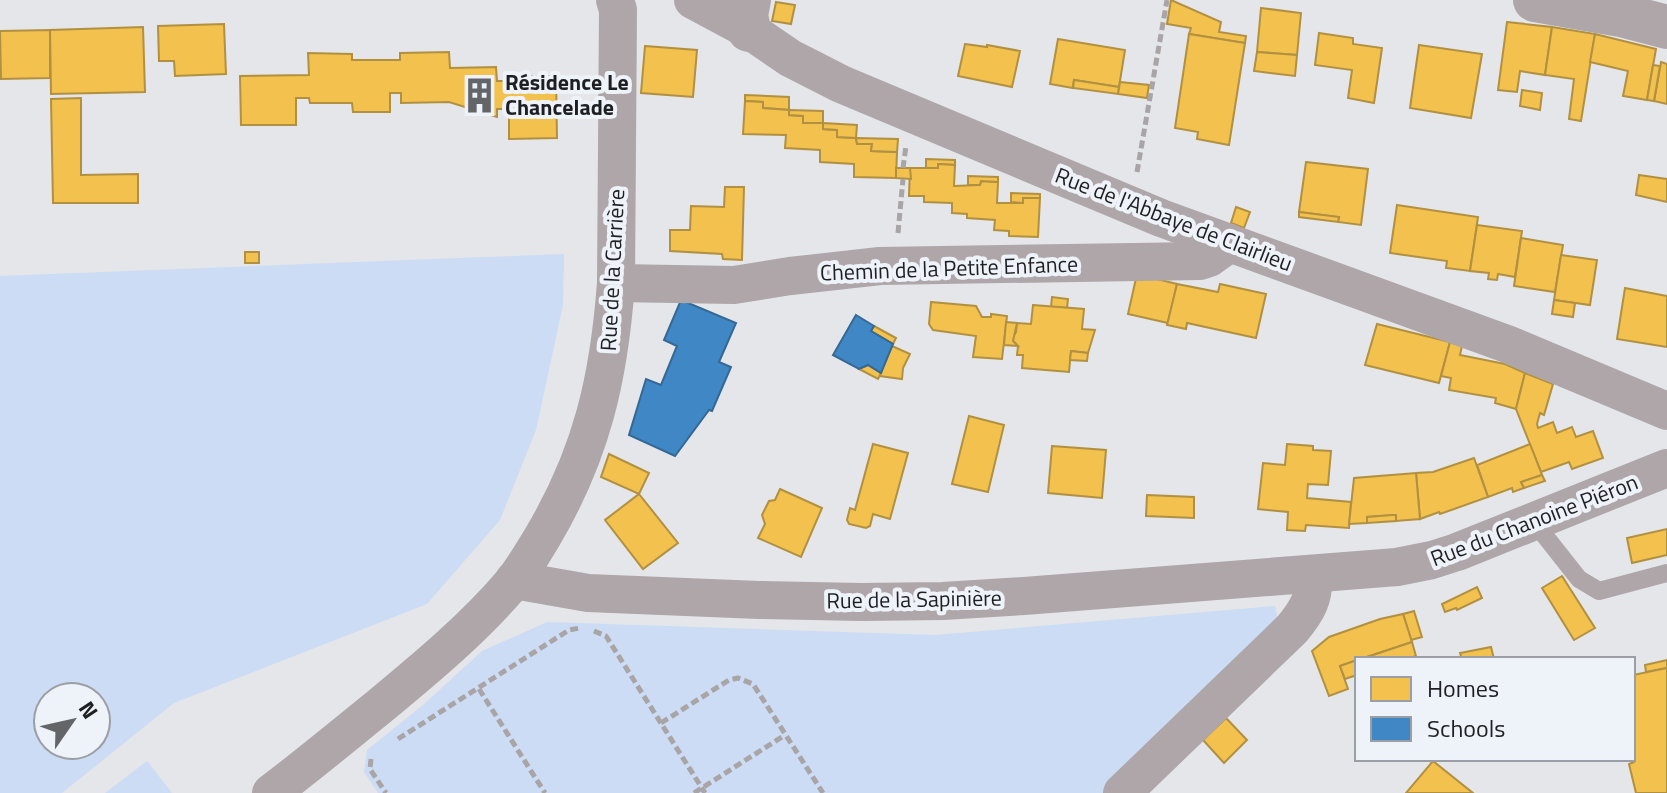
<svg xmlns="http://www.w3.org/2000/svg" width="1667" height="793" viewBox="0 0 1667 793" font-family="'Titillium Web',sans-serif">
<style>
.green{fill:#ccdcf4;fill-rule:evenodd}
.homes{fill:#f2c14e;stroke:#b29041;stroke-width:2}
.schools{fill:#3f88c5;stroke:#356894;stroke-width:2}
.lines{fill:none;stroke-linecap:round;stroke-linejoin:round}
.path{stroke:#a9a4a6;stroke-width:5;stroke-dasharray:8 4;stroke-linecap:butt}
.service{stroke:#aea6a8;stroke-width:18}
.minor{stroke:#aea6a8;stroke-width:38}
.tertiary{stroke:#aea6a8;stroke-width:44}
.labels{text-anchor:middle;dominant-baseline:central;stroke-width:8;stroke-linejoin:round;paint-order:stroke}
.poi-label{font-size:22px;font-weight:bold;fill:#1e1f22;stroke:#eef3fa;text-anchor:start}
.street-label{font-size:22px;fill:#1e1f22;stroke:#eef3fa}
</style>
<rect width="100%" height="100%" fill="#e4e6e9"/>
<g class="green">
<path d="M564 254 563 305 536 430 500 520 427 604 174 703 62 793H0V276ZM48 697H96V745H48Z"/>
<polygon points="1275,606 1279,626 1105,793 378,793 364,772 367,750 423,705 482,651 547,622 935,635"/>
<polygon points="147,761 172,793 105,793"/>
</g>
<g class="homes">
<polygon points="1171,0 1221,22 1219,32 1246,36 1245,43 1189,34 1191,28 1167,24"/>
<polygon points="776,2 795,5 791,24 772,21"/>
<polygon points="1261,8 1301,13 1297,55 1257,52"/>
<polygon points="1507,22 1552,27 1545,75 1520,71 1517,92 1498,90"/>
<polygon points="224,24 226,74 175,76 174,61 159,61 158,26"/>
<polygon points="143,27 145,92 51,94 50,30"/>
<polygon points="1552,27 1595,34 1581,121 1569,119 1574,79 1545,75"/>
<polygon points="50,30 50,78 1,79 0,31"/>
<polygon points="1319,33 1353,38 1353,44 1382,48 1374,103 1348,98 1352,70 1315,65"/>
<polygon points="1189,34 1245,43 1229,145 1197,139 1198,132 1175,128"/>
<polygon points="1595,34 1656,49 1647,100 1623,96 1628,71 1590,62"/>
<polygon points="1058,39 1125,50 1119,87 1074,80 1073,88 1050,84"/>
<polygon points="965,44 987,47 987,45 1020,51 1012,87 958,76"/>
<polygon points="1419,45 1482,54 1471,118 1410,108"/>
<polygon points="645,46 697,50 693,97 641,93"/>
<polygon points="449,52 450,68 496,67 497,81 509,81 509,76 556,76 557,138 509,139 509,109 497,109 497,117 449,102 401,103 401,93 390,93 390,112 353,112 352,103 310,103 309,98 296,98 296,125 241,125 240,76 309,75 308,53 352,54 352,60 400,60 400,53"/>
<polygon points="1257,52 1297,55 1295,76 1254,71"/>
<polygon points="1661,62 1667,64 1667,104 1654,101"/>
<polygon points="1653,65 1660,66 1654,101 1647,100"/>
<polygon points="1074,80 1119,87 1118,94 1073,88"/>
<polygon points="1120,82 1149,85 1147,98 1118,94"/>
<polygon points="1522,90 1542,93 1540,110 1520,106"/>
<polygon points="745,95 789,97 789,110 763,108 763,102 745,101"/>
<polygon points="81,98 81,175 138,174 138,203 53,203 51,99"/>
<polygon points="745,101 763,102 763,108 789,110 789,115 803,116 803,123 823,123 823,129 837,130 837,137 856,138 857,144 872,144 871,151 897,152 896,178 854,177 854,164 820,162 820,150 785,148 786,135 743,134"/>
<polygon points="789,110 823,111 823,123 803,123 803,116 789,115"/>
<polygon points="823,123 857,125 856,138 837,137 837,130 823,129"/>
<polygon points="856,138 898,139 897,152 871,151 872,144 857,144"/>
<polygon points="926,159 955,160 955,165 938,164 938,168 926,168"/>
<polygon points="1306,162 1368,169 1361,225 1338,222 1339,217 1299,212"/>
<polygon points="938,164 955,165 954,186 980,185 981,181 998,182 997,203 1023,203 1023,198 1040,198 1038,237 1009,236 1009,231 994,230 995,220 967,218 967,214 952,213 952,203 924,202 924,196 909,196 910,168 938,168"/>
<polygon points="896,168 910,168 911,179 896,178"/>
<polygon points="1639,175 1667,179 1667,202 1636,195"/>
<polygon points="968,176 998,177 998,182 981,181 980,185 968,185"/>
<polygon points="725,187 744,187 742,260 723,259 722,254 670,251 670,230 690,230 691,206 724,207"/>
<polygon points="1011,193 1040,194 1040,198 1023,198 1023,203 1011,202"/>
<polygon points="1397,205 1478,217 1470,271 1446,268 1447,261 1390,253"/>
<polygon points="1236,207 1250,212 1244,228 1231,223"/>
<polygon points="1299,212 1339,217 1338,222 1299,217"/>
<polygon points="1477,225 1522,231 1515,277 1498,274 1497,280 1488,279 1489,273 1470,271"/>
<polygon points="1521,238 1563,245 1555,292 1514,286"/>
<rect x="245" y="252" width="14" height="11"/>
<polygon points="1561,255 1597,260 1590,305 1554,300"/>
<polygon points="1137,274 1177,284 1168,323 1128,314"/>
<polygon points="1177,284 1218,292 1220,284 1266,294 1256,338 1187,323 1186,329 1167,325"/>
<polygon points="1625,288 1667,296 1667,347 1617,339"/>
<polygon points="1052,297 1068,299 1067,308 1051,307"/>
<polygon points="1554,300 1575,303 1573,317 1552,314"/>
<polygon points="931,302 976,306 982,317 991,317 991,314 1007,316 1002,359 973,357 976,336 933,330 929,324"/>
<polygon points="1033,305 1084,309 1082,329 1095,330 1088,353 1071,351 1069,372 1022,368 1023,355 1017,355 1018,346 1013,341 1013,337 1016,332 1017,323 1031,324"/>
<polygon points="1006,322 1017,323 1013,341 1018,346 1004,345"/>
<polygon points="1377,324 1450,342 1439,383 1365,365"/>
<polygon points="874,326 896,338 893,344 871,331"/>
<polygon points="1450,342 1462,346 1460,355 1505,364 1525,373 1516,409 1495,403 1496,398 1449,390 1451,378 1441,376"/>
<polygon points="892,346 910,354 903,368 902,379 879,376"/>
<polygon points="1071,351 1088,353 1087,361 1070,360"/>
<polygon points="868,365 881,373 878,379 859,369"/>
<polygon points="1525,373 1553,384 1544,415 1540,413 1537,424 1538,428 1553,422 1557,433 1572,427 1576,437 1593,431 1603,458 1572,469 1569,462 1541,472 1516,409"/>
<polygon points="969,416 1004,425 988,492 952,484"/>
<polygon points="873,444 908,453 890,519 873,514 870,526 866,528 849,524 847,520 850,508 855,510"/>
<polygon points="1287,444 1313,446 1313,450 1331,451 1328,485 1308,484 1307,498 1351,502 1349,528 1306,525 1305,531 1287,530 1288,512 1258,509 1263,463 1285,465"/>
<polygon points="1530,444 1542,475 1521,482 1524,488 1513,492 1512,488 1488,497 1477,465"/>
<polygon points="1052,446 1106,450 1102,498 1048,493"/>
<polygon points="609,454 649,473 639,494 601,477"/>
<polygon points="1474,458 1488,497 1440,514 1439,512 1420,519 1416,473 1433,472"/>
<polygon points="1416,473 1420,519 1396,521 1396,515 1367,517 1367,523 1349,524 1354,478"/>
<polygon points="1542,475 1545,481 1524,488 1521,482"/>
<polygon points="780,489 822,508 801,557 758,538 765,524 762,515 769,501 775,500"/>
<polygon points="639,494 678,543 643,569 605,520"/>
<polygon points="1147,495 1194,497 1194,518 1146,516"/>
<polygon points="1392,515 1396,515 1396,521 1367,523 1367,517"/>
<polygon points="1667,529 1667,555 1632,563 1627,538"/>
<polygon points="1562,576 1595,628 1574,640 1542,588"/>
<polygon points="1477,587 1482,598 1457,610 1456,608 1445,612 1442,604"/>
<polygon points="1414,611 1422,637 1411,640 1403,614"/>
<polygon points="1403,614 1412,642 1340,666 1348,689 1329,696 1312,651 1329,637 1380,619"/>
<polygon points="1412,642 1416,656 1407,659 1361,659"/>
<polygon points="1491,647 1494,659 1462,659 1460,653"/>
<polygon points="1357,660 1357,675 1345,679 1340,666"/>
<polygon points="1667,660 1667,668 1646,672 1645,665"/>
<polygon points="1667,668 1667,793 1636,793 1629,764 1634,762 1633,675"/>
<polygon points="1226,718 1247,740 1224,763 1203,740"/>
<polygon points="1433,761 1473,793 1406,793"/>
</g>
<g class="schools">
<polygon points="681,300 736,323 719,362 731,367 712,411 709,410 675,456 629,435 646,379 661,385 677,346 664,340"/>
<polygon points="856,315 874,326 871,331 893,344 881,373 868,365 859,369 833,355"/>
</g>
<g class="lines">
<g class="path">
<polyline points="903,168 906,146"/>
<polyline points="1137,172 1167,0"/>
<polyline points="898,233 903,179"/>
<polyline points="594,631 606,636 705,793"/>
<polyline points="479,689 545,793"/>
<polyline points="661,723 729,680 738,678 753,684 823,793"/>
<polyline points="398,739 569,630 580,628"/>
<polyline points="371,759 370,769 386,793"/>
<polyline points="694,793 785,735"/>
</g>
<polyline class="service" points="1534,522 1579,579 1599,591 1667,573"/>
<g class="minor">
<polyline points="693,0 749,30 790,58 841,84 1161,218 1507,344 1667,411"/>
<polyline points="616,283 734,285 790,276 880,266 1200,261 1209,258 1230,243"/>
<polyline points="514,580 588,593 759,600 861,602 943,601 1024,596 1397,567 1432,560 1457,552 1667,468"/>
<path d="M271 793C308 765 344 735 380 706 427 667 474 628 513 582 524 568 534 551 543 536 592 453 609 378 616 283L618 10 615 0"/>
<path d="M1122 793 1292 629C1307 611 1315 598 1313 574"/>
</g>
<g class="tertiary">
<polyline points="1535,0 1621,15 1667,27"/>
<polyline points="749,30 746,15 749,0"/>
</g>
</g>
<defs>
<symbol id="building-bare" viewBox="-9 -9 18 18"><path d="M-4-6H4V6H1V3H-1V6H-4ZM-2.5-4.3h1.7v1.8h-1.7ZM.8-4.3h1.7v1.8H.8ZM-2.5-1h1.7V.8h-1.7ZM.8-1h1.7V.8H.8Z" fill="#636568" stroke="#eef3fa" stroke-width="2.5" paint-order="stroke"/></symbol>
</defs>
<g fill-rule="evenodd">
<use href="#building-bare" x="454" y="70" width="51" height="51"/>
</g>
<g class="labels">
<g class="poi-label">
<text x="505" y="82">Résidence Le<tspan x="505" dy="25">Chancelade</tspan></text>
</g>
<g class="street-label">
<text transform="translate(1174 219) rotate(21)">Rue de l'Abbaye de Clairlieu</text>
<text transform="translate(949 268) rotate(-2)">Chemin de la Petite Enfance</text>
<text transform="translate(612 270) rotate(-87)">Rue de la Carrière</text>
<text transform="translate(1534 520) rotate(-21)">Rue du Chanoine Piéron</text>
<text transform="translate(914 599) rotate(-1)">Rue de la Sapinière</text>
</g>
</g>
<rect x="1355" y="657" width="280" height="104" fill="#eef3fa" stroke="#9b9ea4" stroke-width="2"/>
<rect x="1371" y="677" width="40" height="24" fill="#f2c14e" stroke="#9b9ea4" stroke-width="2"/>
<text x="1427" y="697" font-size="24" fill="#1e1f22">Homes</text>
<rect x="1371" y="717" width="40" height="24" fill="#3f88c5" stroke="#9b9ea4" stroke-width="2"/>
<text x="1427" y="737" font-size="24" fill="#1e1f22">Schools</text>
<g transform="translate(72 721) rotate(56)"><circle r="38" fill="#eef3fa" stroke="#9b9ea4" stroke-width="2"/>
<path d="M0-6L14 30L0 20L-14 30Z" fill="#636568"/>
<text y="-12" font-size="22" font-weight="bold" text-anchor="middle" fill="#1e1f22">N</text>
</g>
</svg>
